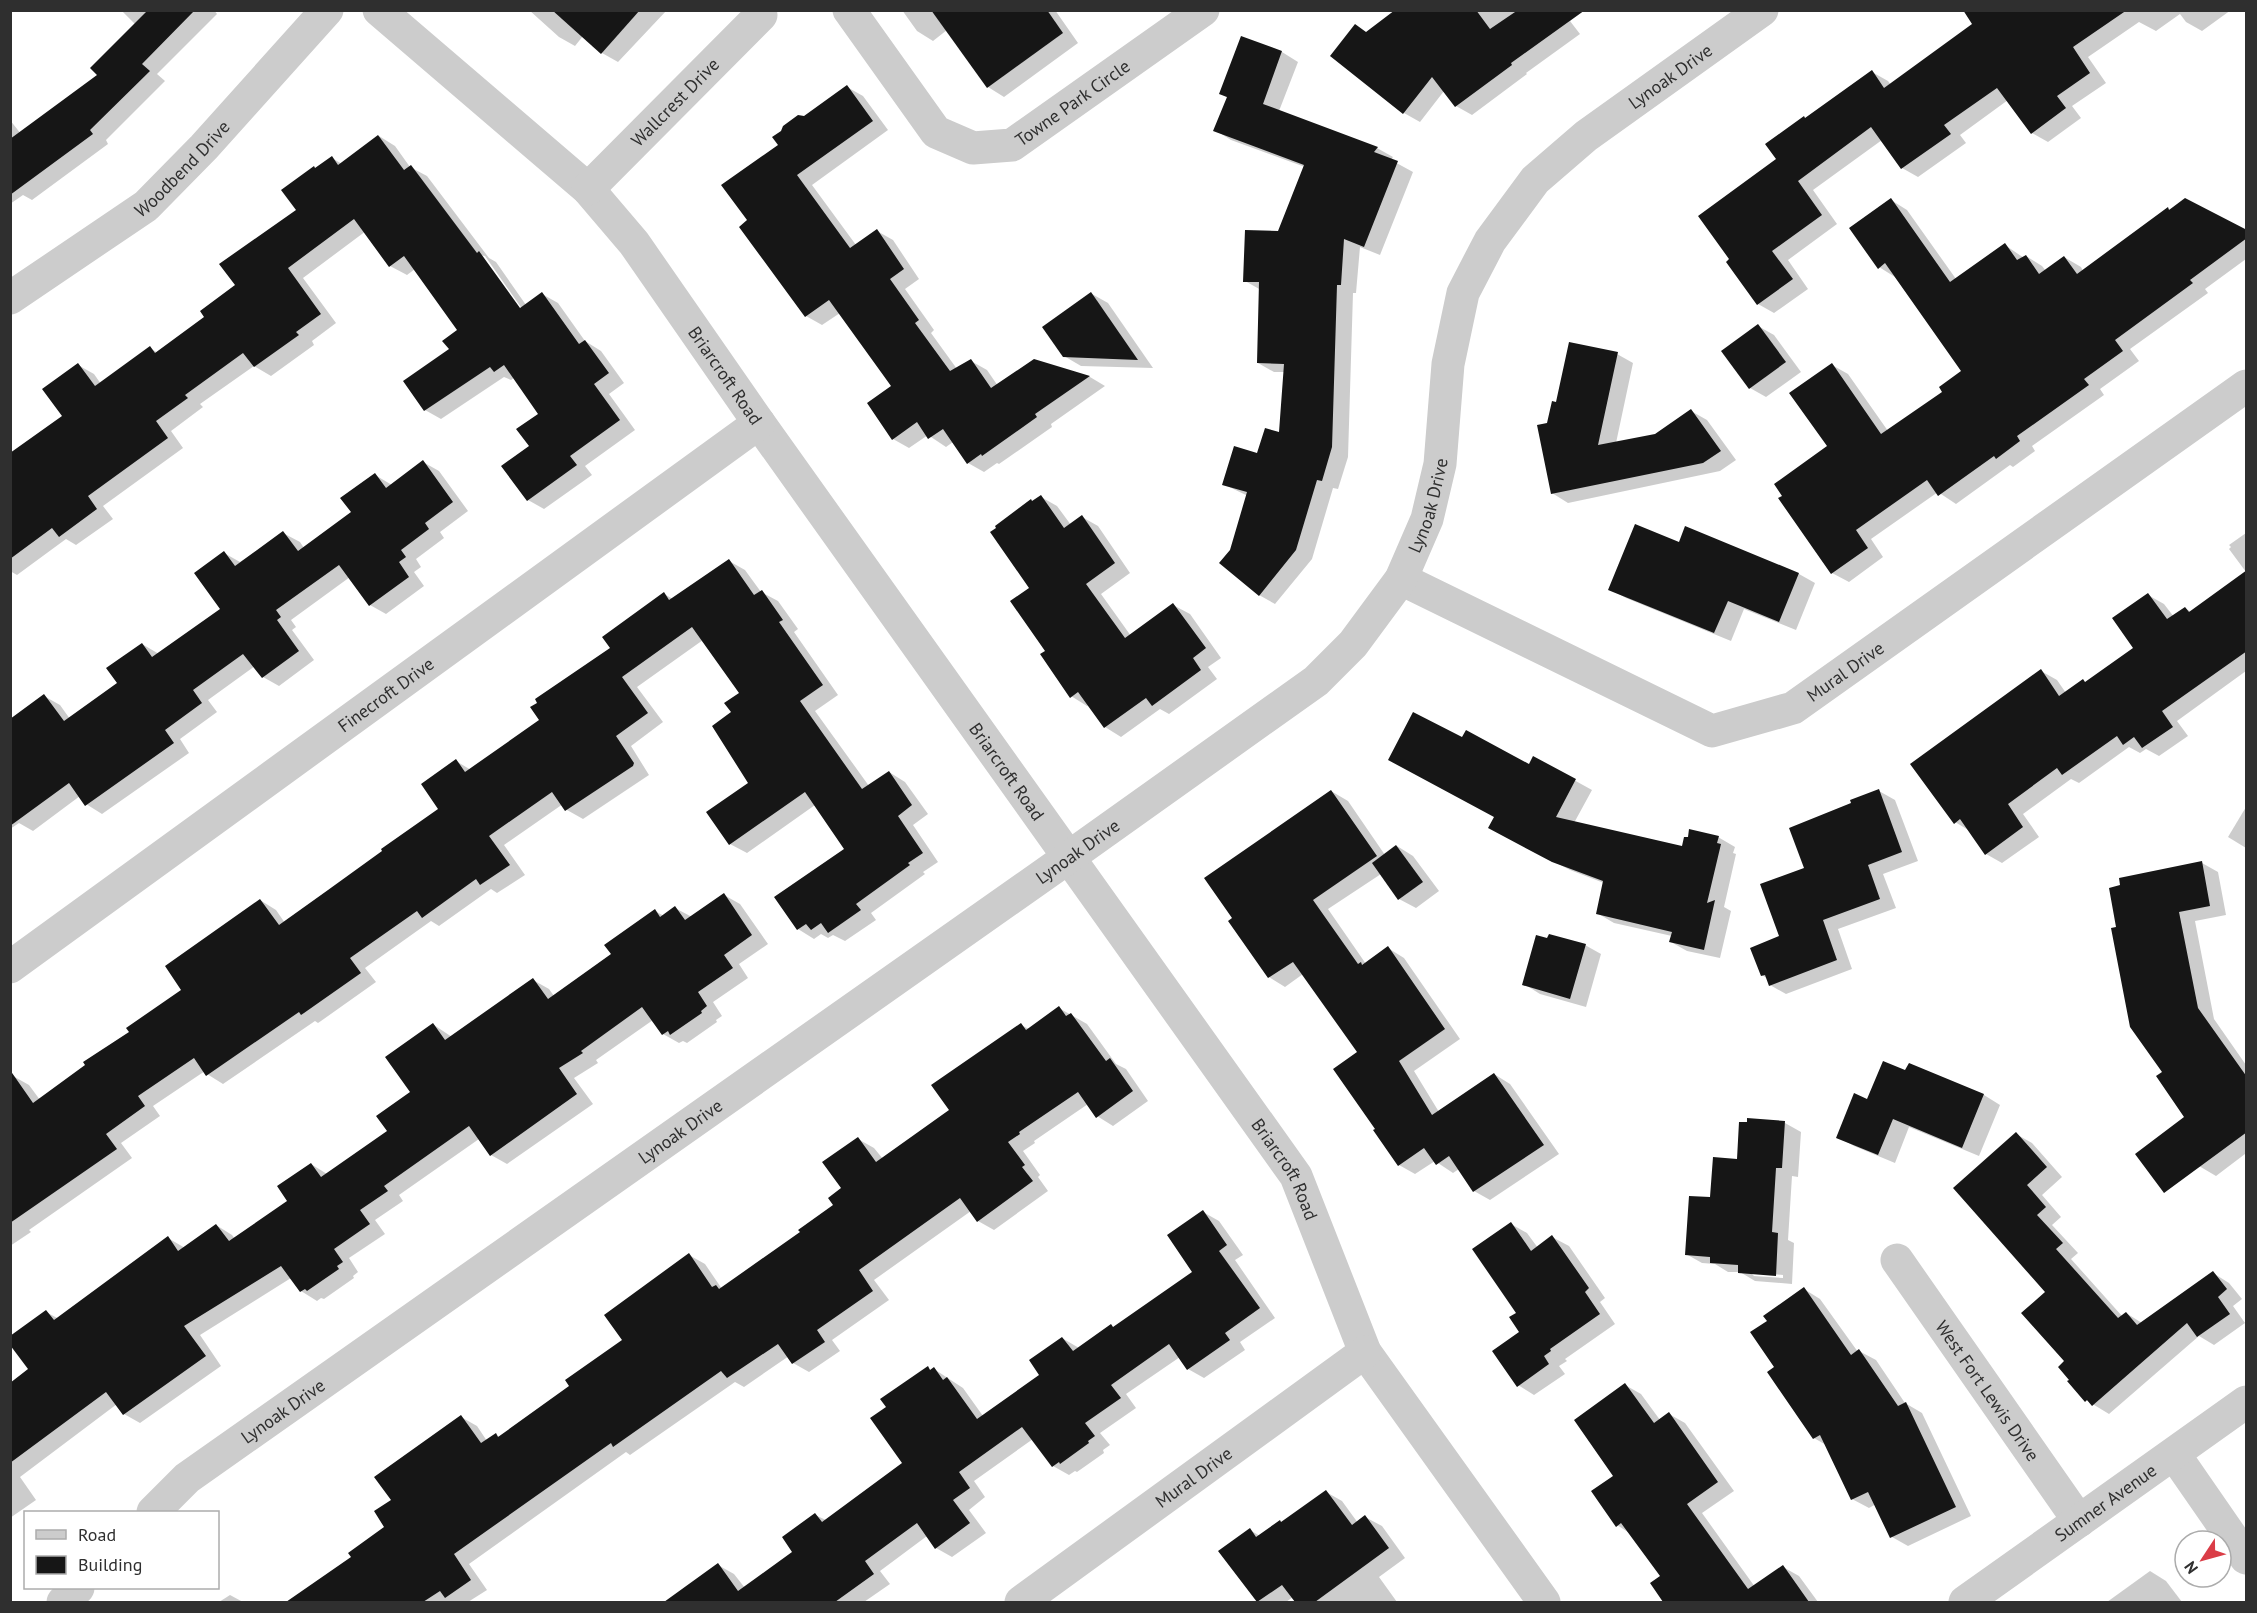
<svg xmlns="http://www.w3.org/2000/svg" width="2257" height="1613" viewBox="0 0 2257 1613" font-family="'PT Sans',sans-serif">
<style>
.shadow{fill:#0003;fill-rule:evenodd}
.building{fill:#161616}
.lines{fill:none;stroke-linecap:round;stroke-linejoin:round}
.minor{stroke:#ccc;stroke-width:33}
.labels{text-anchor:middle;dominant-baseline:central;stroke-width:6;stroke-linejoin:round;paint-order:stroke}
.street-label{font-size:18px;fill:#2f2f2f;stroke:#fff}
</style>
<rect width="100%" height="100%" fill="#fff"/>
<g class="shadow">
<polygon points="121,10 214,10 217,14 157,74 165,81 106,140 108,144 32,200 23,195 10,204 10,120 21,134 100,75 136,25"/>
<polygon points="529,10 667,10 618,62 602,53 583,36 575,46 559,37"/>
<polygon points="902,10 1055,10 1078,43 1004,97 988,87 947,30 933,41 917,31"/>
<polygon points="1397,10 1585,10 1570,21 1580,34 1526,73 1527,74 1472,115 1456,106 1444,91 1420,122 1404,113 1333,56 1355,26 1367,33"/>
<polygon points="1965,10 2231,10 2202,31 2186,22 2180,14 2156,31 2139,22 2088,57 2106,83 2072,106 2081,118 2048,142 2032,133 2008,100 1960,135 1966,143 1918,177 1902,168 1882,140 1813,190 1837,224 1788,260 1808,289 1774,313 1758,304 1778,159 1872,72 1888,81 1891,85 1974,24"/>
<polygon points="1242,38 1282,52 1298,62 1279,111 1377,148 1393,157 1391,160 1413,172 1380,255 1360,247 1356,293 1353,293 1348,457 1338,489 1333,488 1312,559 1275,604 1259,595 1232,550 1248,496 1223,484 1281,434 1285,372 1274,372 1258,363 1261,290 1245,281 1279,233 1305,167 1231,140 1215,130 1228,98 1221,94"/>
<polygon points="847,87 863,96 888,130 812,185 856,245 877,231 893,240 919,279 905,289 934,330 931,333 957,369 971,361 987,370 998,386 1034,361 1090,377 1105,386 1051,424 1052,427 999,464 997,463 984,472 968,463 953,442 946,447 928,435 909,448 893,439 893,386 840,313 822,325 806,316 749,221 780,145 804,117"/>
<path d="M379 136 395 146 410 167 427 176 489 258 496 262 526 305 542 294 558 303 585 341 601 351 624 383 609 394 635 430 585 466 592 475 544 509 528 500 531 447 540 414 515 377 511 380 504 377 441 419 425 410 459 330 415 269 407 275 390 266 366 231 303 278 336 323 312 341 314 345 271 376 254 366 200 404 203 407 171 431 183 448 103 506 113 519 76 545 66 539 17 575 10 571V455L64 416 78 365 94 374 101 384 150 348 158 353 206 317 237 286 298 210 317 169 332 158 342 164ZM480 255 485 256 525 313 523 315Z"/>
<polygon points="1891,200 1907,210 1956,279 2005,245 2024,258 2026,256 2042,266 2046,271 2064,257 2081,267 2083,271 2168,209 2246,232 2246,259 2205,289 2208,293 2130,349 2139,361 2100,389 2104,395 2032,446 2035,451 2013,467 2010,465 1956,504 1938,492 1871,539 1883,557 1849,582 1832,573 1829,447 1832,365 1848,374 1888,431 1944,392 1963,371 1895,277 1879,267"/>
<polygon points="1092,294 1108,303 1153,368 1081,366 1064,356"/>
<polygon points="1758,326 1774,335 1801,372 1766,397 1750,388"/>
<polygon points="1617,354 1633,363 1616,443 1655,435 1691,411 1707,420 1736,460 1720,471 1568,503 1552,493 1548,424 1557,404"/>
<polygon points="423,462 439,471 468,511 440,532 444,538 416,559 421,567 414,572 424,586 386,614 370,605 350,577 291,620 296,627 292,630 314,660 279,686 263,677 255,666 208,700 217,712 180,739 189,753 102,814 86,804 80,796 33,831 19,823 10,829 10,721 44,696 60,705 70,719 119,683 142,644 159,654 222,609 224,553 240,562 283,533 300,542 304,548 353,513 375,475 392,485"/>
<polygon points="1041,497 1057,506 1071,525 1082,517 1098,526 1130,573 1101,594 1131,636 1173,605 1190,614 1221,658 1208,667 1217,679 1169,714 1160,709 1121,737 1105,727 1089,705 1087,706 1071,696 1047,651 1031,588 1032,502"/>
<polygon points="1686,528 1799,574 1815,583 1796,630 1744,609 1731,641 1626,598 1610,589 1679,544"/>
<polygon points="2246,533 2246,671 2177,721 2188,736 2159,756 2146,749 2140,753 2129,747 2079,783 2071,779 2023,814 2039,837 2002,863 1986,854 1970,831 1955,822 2041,671 2057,680 2066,693 2086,683 2135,648 2148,595 2164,604 2174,617 2185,608 2191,612 2246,572 2229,549 2231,547 2229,545"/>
<polygon points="729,561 745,570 761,592 778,601 798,629 794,632 838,695 815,711 869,786 889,772 905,782 928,814 913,825 938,862 923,872 925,874 871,913 876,920 845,941 833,935 828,938 821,934 814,939 798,929 776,898 846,850 815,805 747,853 730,844 750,783 733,712 741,693 703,640 637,687 663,722 631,746 649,775 583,819 567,810 563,804 504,845 525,875 497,893 491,889 439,926 431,921 365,968 376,982 321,1021 318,1023 315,1021 223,1084 207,1074 205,1071 153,1106 160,1116 121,1143 132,1158 29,1230 31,1232 10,1246 10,1077 13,1076 29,1085 40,1100 131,1033 184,991 260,900 276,910 285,923 440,810 456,761 471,770 541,720 664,594 673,599"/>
<polygon points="1462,739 1530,766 1534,758 1592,790 1574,823 1683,847 1718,837 1735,847 1733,853 1736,854 1724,907 1731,911 1720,958 1687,951 1671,942 1672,936 1614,923 1597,913 1604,883 1570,870 1506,837"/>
<polygon points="1331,791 1348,801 1385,855 1397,846 1413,856 1439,891 1416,908 1399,899 1381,874 1328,909 1366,964 1388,948 1404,958 1460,1039 1414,1071 1439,1112 1494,1074 1510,1084 1559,1154 1490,1200 1474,1191 1459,1169 1453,1173 1435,1161 1415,1174 1399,1165 1377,1129 1359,1052 1303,974 1285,987 1269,977"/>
<polygon points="1879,791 1895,800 1918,861 1883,874 1896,908 1838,929 1852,969 1786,994 1770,985 1768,979 1762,975 1781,937 1806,869"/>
<polygon points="2246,807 2246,848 2228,837"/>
<polygon points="2202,863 2218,872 2226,915 2195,921 2214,1019 2246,1065 2246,1157 2245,1154 2216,1176 2199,1166 2187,1118 2164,1072 2118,928"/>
<polygon points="724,895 740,904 768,944 739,964 748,978 713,1002 722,1016 716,1020 717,1022 687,1043 683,1041 679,1043 663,1034 653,1020 596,1060 598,1063 574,1078 593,1104 507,1164 491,1155 479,1139 399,1195 403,1201 375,1220 385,1234 349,1258 358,1272 353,1276 354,1278 324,1299 321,1298 317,1301 301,1291 291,1278 200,1335 221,1366 140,1423 124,1414 117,1404 20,1477 36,1500 10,1518 10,1422 30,1369 46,1312 59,1319 168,1238 185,1248 216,1225 232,1235 235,1239 290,1201 311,1164 327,1174 389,1131 412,1093 434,1025 452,1037 533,980 549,989 554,996 613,955 655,911 664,916 675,908 692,917"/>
<polygon points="1585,945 1601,954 1586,1007 1540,994 1524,984"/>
<polygon points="1059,1008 1087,1024 1116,1064 1126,1069 1148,1101 1113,1126 1097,1116 1088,1104 1034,1141 1035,1143 1023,1151 1040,1175 1038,1177 1048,1191 994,1230 978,1221 971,1211 874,1280 889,1300 832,1340 840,1351 809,1372 793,1363 789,1356 744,1387 735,1382 630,1455 626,1452 469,1564 487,1590 468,1602 289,1602 353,1557 387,1528 393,1500 461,1417 477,1426 487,1441 496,1435 500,1437 571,1387 624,1340 689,1255 705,1264 722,1289 802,1233 835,1206 843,1188 858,1139 874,1148 883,1159 951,1110 1021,1025 1029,1029"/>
<polygon points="1910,1064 1984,1095 2000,1105 1979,1156 1909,1127 1895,1163 1854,1146 1838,1137 1906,1072"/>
<path d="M1785 1123 1801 1132 1798 1177 1792 1176 1788 1240 1794 1243 1792 1284 1755 1281 1740 1272H1728L1715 1264 1702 1263 1686 1254 1712 1199 1738 1161ZM1750 1272 1783 1275V1278L1754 1276Z"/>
<polygon points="2016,1134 2032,1143 2062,1177 2042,1195 2061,1217 2052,1225 2078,1253 2071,1259 2122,1316 2126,1313 2142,1323 2213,1273 2229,1283 2242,1299 2233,1306 2245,1323 2214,1345 2199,1336 2109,1414 2086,1400 2066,1362 2047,1292"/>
<polygon points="1203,1212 1219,1221 1243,1255 1235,1260 1275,1318 1240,1342 1245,1350 1204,1378 1188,1369 1180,1357 1126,1394 1136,1408 1100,1433 1110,1445 1103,1450 1104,1453 1077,1472 1075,1471 1069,1475 1053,1466 1033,1439 974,1481 985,1497 969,1510 986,1533 952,1557 936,1548 927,1536 880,1571 890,1584 864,1602 673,1602 671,1599 718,1565 734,1574 745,1588 795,1552 815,1515 826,1520 904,1464 888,1408 928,1368 932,1371 934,1369 963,1388 983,1416 1041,1375 1062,1338 1079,1348 1115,1328 1194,1272"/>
<polygon points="1511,1224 1527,1233 1538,1248 1552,1237 1569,1246 1605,1298 1600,1302 1615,1324 1565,1359 1567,1361 1559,1366 1565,1374 1534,1395 1518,1385 1521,1332"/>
<polygon points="1804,1289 1820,1299 1858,1352 1859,1351 1876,1360 1905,1403 1922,1413 1971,1516 1908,1546 1892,1537 1876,1504 1869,1508 1852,1499 1826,1445 1814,1438 1776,1367 1769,1321"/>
<polygon points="1625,1385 1641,1394 1660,1420 1669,1414 1685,1423 1734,1491 1702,1513 1755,1587 1783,1567 1799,1576 1818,1602 1665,1602 1652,1584 1662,1577 1631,1534 1617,1525 1615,1476"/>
<polygon points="1326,1492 1342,1501 1358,1523 1365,1517 1382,1526 1405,1558 1379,1577 1397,1602 1297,1602 1293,1597 1286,1602 1258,1602 1220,1552 1250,1530 1260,1536 1283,1523"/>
<polygon points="2150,1571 2166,1581 2182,1602 2107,1602"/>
<polygon points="230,1595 243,1602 219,1602"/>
</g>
<g class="building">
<polygon points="148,10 195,10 142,64 150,71 90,130 93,134 10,195 10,139 97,75 90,68"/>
<polygon points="552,10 640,10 601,54"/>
<polygon points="931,10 1047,10 1063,33 987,88"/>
<polygon points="1395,10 1476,10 1490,29 1518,10 1585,10 1511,63 1512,65 1455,107 1432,77 1403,114 1330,56 1355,24 1366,32"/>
<polygon points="1963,10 2127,10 2073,47 2090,73 2057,96 2066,108 2031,134 1997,88 1944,125 1951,134 1901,169 1871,127 1798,181 1822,215 1772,251 1793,279 1757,305 1726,262 1729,259 1698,216 1776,159 1765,144 1804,116 1805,118 1872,70 1884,88 1972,24"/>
<polygon points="1241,36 1282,51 1263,104 1378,147 1374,152 1398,161 1364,247 1344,239 1341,285 1337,285 1332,447 1322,481 1317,480 1296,550 1259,596 1219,563 1230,550 1247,492 1222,485 1234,446 1257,453 1265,428 1279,432 1284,364 1257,363 1259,282 1243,282 1245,230 1278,231 1304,165 1213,131 1227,97 1219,94"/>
<polygon points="847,85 873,121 797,175 850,248 877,229 904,269 890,279 919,320 915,323 950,371 971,359 991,388 1034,359 1090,376 1035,414 1037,417 982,456 981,454 967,464 943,429 928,439 917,422 892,440 867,403 891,386 829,300 805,317 739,227 747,220 721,185 778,145 772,137 781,131 783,126 798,115 804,116"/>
<polygon points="378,135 404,170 411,165 477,253 479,251 520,308 542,292 579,344 585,340 609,373 594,384 620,420 570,456 577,465 527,501 501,466 529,446 516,429 538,414 504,365 494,372 490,367 424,411 403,381 449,349 442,341 457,330 404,256 389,267 354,219 288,268 321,314 296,332 299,335 254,367 243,353 185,395 188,398 156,421 168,438 88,496 97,509 59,537 52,528 10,559 10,453 62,416 42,389 78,363 95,386 150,346 155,353 204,317 200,311 235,285 219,264 296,210 281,190 314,166 315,168 332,156 338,165"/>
<polygon points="1891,198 1950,282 2005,243 2017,260 2026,255 2039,274 2064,256 2077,274 2168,207 2169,210 2185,198 2247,230 2247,238 2190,280 2193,283 2115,340 2123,351 2084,379 2089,385 2017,436 2020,441 1996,459 1994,456 1938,496 1927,480 1856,530 1868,548 1831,574 1778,498 1782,496 1774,484 1827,446 1789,393 1832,363 1881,434 1942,392 1939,387 1961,371 1885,263 1878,269 1849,228"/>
<polygon points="1091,292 1138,360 1063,357 1042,327"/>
<polygon points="1758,324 1786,362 1749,389 1721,351"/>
<polygon points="1569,342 1618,352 1598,445 1655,434 1691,409 1721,451 1703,463 1551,494 1537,425 1547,423 1552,401 1556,402"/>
<polygon points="423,460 453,502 425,523 429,529 401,550 406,557 399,562 409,577 369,606 339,565 276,610 281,617 277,620 299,651 262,678 243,654 193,690 202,703 165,730 174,743 85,806 69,783 10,826 10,719 44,694 64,721 117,683 106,668 142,643 152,657 220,609 194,573 224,551 235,566 283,531 298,551 351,512 340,498 375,473 386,488"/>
<polygon points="1041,495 1064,528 1082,515 1115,563 1086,584 1125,638 1173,603 1206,648 1193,658 1201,670 1152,706 1146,698 1104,728 1078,692 1070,698 1040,654 1045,651 1010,601 1029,588 990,532 996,528 995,526 1031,499 1032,501"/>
<polygon points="1635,524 1679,542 1685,526 1799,573 1779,622 1728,601 1714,633 1608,590"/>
<polygon points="729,559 754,595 762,590 783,620 779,622 823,685 800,701 862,789 889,771 912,805 898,816 923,853 908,863 910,865 856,904 861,910 828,933 821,923 811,930 806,924 797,930 774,897 844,849 805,792 729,845 706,812 748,783 712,726 731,712 724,703 739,693 692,627 622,677 648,713 616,736 634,763 633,766 565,811 552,792 489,836 510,865 480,885 476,879 422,918 417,911 350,958 361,973 304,1013 301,1015 299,1012 206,1076 194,1058 138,1096 145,1106 106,1134 117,1149 10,1223 10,1070 33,1103 85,1065 83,1062 129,1032 126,1028 181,990 165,966 260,899 279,925 328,890 382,851 381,849 438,809 421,784 456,759 465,772 539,720 530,707 537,703 535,699 610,648 602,637 664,592 669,600"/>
<polygon points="2247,570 2247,651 2162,711 2173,727 2142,748 2134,737 2123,745 2117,736 2062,775 2057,768 2008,804 2023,827 1985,855 1960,819 1954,824 1910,764 2041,669 2059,696 2083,679 2085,682 2133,648 2112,618 2148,593 2167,619 2185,607 2189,612"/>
<polygon points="1413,712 1462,737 1466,730 1529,764 1533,756 1576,779 1556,817 1682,846 1684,837 1688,837 1689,829 1719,836 1717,843 1721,844 1707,903 1715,900 1704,950 1669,942 1672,932 1596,914 1603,881 1552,862 1488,828 1494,817 1388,760"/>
<polygon points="1879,789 1902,852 1868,865 1880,899 1823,920 1837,960 1769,986 1765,975 1761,976 1750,948 1779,936 1760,884 1804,868 1789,828 1851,803 1850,800"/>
<polygon points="1331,790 1377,856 1313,900 1358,964 1361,962 1362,965 1388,946 1445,1029 1399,1061 1432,1115 1494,1073 1544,1145 1473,1192 1449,1156 1436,1165 1424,1148 1398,1166 1373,1130 1375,1129 1333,1069 1357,1052 1293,962 1268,978 1228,921 1232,918 1204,878"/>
<polygon points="1396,845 1423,882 1398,900 1372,863"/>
<polygon points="2202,861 2210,906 2179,912 2198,1008 2247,1077 2247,1132 2164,1193 2135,1154 2184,1117 2156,1076 2162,1072 2130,1027 2111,928 2116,927 2109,888 2120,885 2119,878"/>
<polygon points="724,893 752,935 724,955 733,968 698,992 707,1006 701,1011 702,1013 670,1035 668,1031 662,1035 642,1007 581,1051 583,1053 559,1068 577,1094 490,1156 469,1126 384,1186 388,1191 360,1210 370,1224 334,1249 343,1262 337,1266 339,1269 307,1291 305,1289 300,1292 281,1266 184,1326 206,1356 123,1415 106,1392 10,1463 10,1383 28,1369 10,1345 10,1336 46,1310 54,1320 168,1236 178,1251 216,1224 229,1241 287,1201 277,1186 311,1163 321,1177 387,1131 376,1116 410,1092 385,1057 433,1023 445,1040 533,978 548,999 611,954 604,945 655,909 660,917 675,906 685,920"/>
<polygon points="1549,934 1586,944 1570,999 1522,985 1536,935 1547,938"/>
<polygon points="1059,1006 1066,1016 1071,1013 1106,1061 1110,1058 1133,1091 1096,1118 1078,1092 1019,1132 1020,1134 1008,1142 1025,1165 1022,1167 1033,1181 977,1222 960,1198 859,1270 873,1291 817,1330 825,1342 792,1364 778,1344 727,1378 721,1371 613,1447 611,1443 454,1554 471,1580 445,1598 440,1591 423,1602 286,1602 351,1557 348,1553 384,1527 374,1511 391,1500 374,1477 461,1415 481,1443 496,1433 498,1437 569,1386 565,1380 622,1340 604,1315 689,1253 712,1287 716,1285 719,1289 800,1232 798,1230 833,1205 828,1198 841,1188 822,1162 858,1137 876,1162 949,1110 931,1085 1021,1023 1026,1030"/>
<polygon points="1883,1061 1905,1070 1909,1063 1984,1094 1962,1148 1893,1119 1878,1155 1836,1138 1854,1093 1867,1099"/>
<polygon points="1747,1118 1785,1121 1782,1168 1776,1168 1772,1232 1778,1233 1776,1276 1738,1273 1738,1265 1710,1263 1710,1257 1685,1255 1689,1196 1710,1197 1713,1157 1737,1159 1739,1122 1747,1122"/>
<polygon points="2016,1132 2047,1167 2027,1185 2046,1207 2037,1215 2063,1243 2056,1249 2118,1318 2126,1312 2137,1325 2213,1271 2227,1289 2218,1297 2230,1314 2197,1337 2187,1323 2092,1406 2087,1400 2085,1402 2067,1381 2069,1380 2058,1367 2064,1361 2021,1313 2045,1292 1953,1188"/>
<polygon points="1203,1210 1227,1245 1219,1251 1260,1308 1225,1333 1230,1340 1187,1370 1169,1344 1111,1385 1121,1398 1085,1423 1095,1436 1088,1441 1089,1443 1060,1464 1059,1462 1052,1467 1022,1427 959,1472 970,1488 953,1500 970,1523 935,1549 917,1523 865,1561 874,1574 835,1602 664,1602 718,1563 738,1591 792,1552 782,1537 815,1513 822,1522 902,1463 870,1418 886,1407 880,1399 928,1366 930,1370 934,1367 943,1380 947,1377 977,1419 1039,1375 1029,1360 1062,1337 1073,1351 1111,1324 1113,1327 1192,1272 1167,1235"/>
<polygon points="1511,1222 1531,1251 1552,1235 1589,1288 1585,1292 1600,1314 1550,1349 1551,1351 1544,1356 1549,1364 1517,1387 1492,1351 1519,1332 1509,1317 1516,1313 1472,1249"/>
<polygon points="1804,1287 1851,1355 1859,1349 1898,1406 1906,1402 1956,1507 1890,1538 1868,1492 1851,1500 1820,1435 1813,1439 1767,1372 1774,1367 1750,1332 1767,1321 1763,1316"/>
<polygon points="1625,1383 1654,1423 1669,1412 1718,1482 1687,1504 1748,1589 1783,1565 1809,1602 1663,1602 1650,1583 1660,1576 1621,1523 1616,1527 1591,1491 1613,1476 1574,1420"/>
<polygon points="1326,1490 1352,1525 1365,1515 1389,1548 1315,1602 1295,1602 1282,1585 1257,1602 1218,1551 1250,1528 1256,1537 1280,1520 1281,1522"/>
</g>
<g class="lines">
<g class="minor">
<path id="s1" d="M379 10 588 189 634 243 759 423 1296 1176 1365 1352 1544 1602"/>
<path id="s2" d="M849 10 936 132 973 148 1012 145 1203 10"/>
<path id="s3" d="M588 189 761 15"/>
<path id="s4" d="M10 298 146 206 204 147 327 10"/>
<path id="s5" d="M1401 579 1712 731 1793 708 2246 386"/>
<path id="s6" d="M10 967 759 423"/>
<path id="s7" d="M1897 1260 2079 1521"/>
<polyline points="2174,1454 2246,1558"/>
<path id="s8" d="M153 1512 187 1478 1069 857 1316 681 1353 644 1401 579 1427 519 1440 464 1448 364 1463 293 1490 241 1535 180 1586 136 1762 10"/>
<polyline points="63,1602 78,1588"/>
<path id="s9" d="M1021 1602 1365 1352"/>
<path id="s10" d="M1965 1602 2246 1402"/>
</g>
</g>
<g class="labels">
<g class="street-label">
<text stroke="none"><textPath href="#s8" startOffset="2163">Lynoak Drive</textPath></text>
<text stroke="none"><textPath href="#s3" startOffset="123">Wallcrest Drive</textPath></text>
<text stroke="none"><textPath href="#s2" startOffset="303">Towne Park Circle</textPath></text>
<text stroke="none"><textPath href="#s4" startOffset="216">Woodbend Drive</textPath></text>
<text stroke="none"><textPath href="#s1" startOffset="507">Briarcroft Road</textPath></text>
<text stroke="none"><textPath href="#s8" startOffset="1642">Lynoak Drive</textPath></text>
<text stroke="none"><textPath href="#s5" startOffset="494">Mural Drive</textPath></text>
<text stroke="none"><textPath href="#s6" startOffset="464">Finecroft Drive</textPath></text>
<text stroke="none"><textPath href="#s1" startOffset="993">Briarcroft Road</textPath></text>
<text stroke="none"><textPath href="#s8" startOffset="1137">Lynoak Drive</textPath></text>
<text stroke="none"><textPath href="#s8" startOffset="651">Lynoak Drive</textPath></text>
<text stroke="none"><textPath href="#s1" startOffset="1479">Briarcroft Road</textPath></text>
<text stroke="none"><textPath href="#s7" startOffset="159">West Fort Lewis Drive</textPath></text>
<text stroke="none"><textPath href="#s8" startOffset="165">Lynoak Drive</textPath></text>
<text stroke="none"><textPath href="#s9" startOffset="213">Mural Drive</textPath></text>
<text stroke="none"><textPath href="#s10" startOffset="172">Sumner Avenue</textPath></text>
</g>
</g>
<rect width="2257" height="1613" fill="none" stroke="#2f2f2f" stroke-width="24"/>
<rect x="24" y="1511" width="195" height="78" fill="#ffffff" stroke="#acacac" stroke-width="1.5"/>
<rect x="36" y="1530" width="30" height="9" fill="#cccccc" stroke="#acacac" stroke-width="1.5"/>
<text x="78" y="1541" font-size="18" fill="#2f2f2f">Road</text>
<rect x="36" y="1556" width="30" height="18" fill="#161616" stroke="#acacac" stroke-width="1.5"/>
<text x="78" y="1571" font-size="18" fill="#2f2f2f">Building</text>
<g transform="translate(2203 1559) rotate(234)"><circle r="28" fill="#ffffff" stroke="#acacac" stroke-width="1.5"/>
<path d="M0-4.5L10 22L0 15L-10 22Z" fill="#da3d47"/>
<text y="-9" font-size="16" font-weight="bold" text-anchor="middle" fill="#2f2f2f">N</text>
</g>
</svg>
